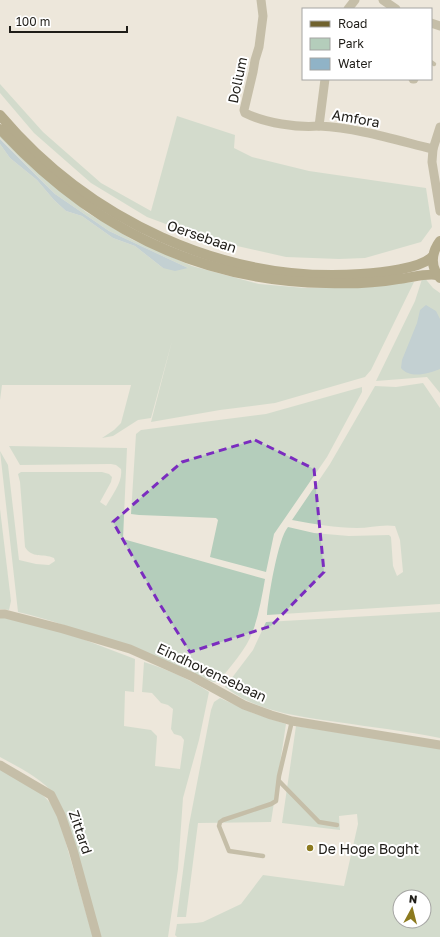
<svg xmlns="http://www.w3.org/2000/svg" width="440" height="937" viewBox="0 0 440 937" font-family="'Golos Text',sans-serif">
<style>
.green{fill:#b4cdbb;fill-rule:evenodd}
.water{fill:#90b3c7}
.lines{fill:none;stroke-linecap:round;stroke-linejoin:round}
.service{stroke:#968d6c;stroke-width:4.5}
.minor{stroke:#968d6c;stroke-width:9}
.secondary{stroke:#70622e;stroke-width:10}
.marked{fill:none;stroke:#7b2cbf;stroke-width:3;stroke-dasharray:8 5;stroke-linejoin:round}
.poi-dot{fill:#8c7a1f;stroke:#fff;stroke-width:1.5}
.labels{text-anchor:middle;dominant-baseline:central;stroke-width:4;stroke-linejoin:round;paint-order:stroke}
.street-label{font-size:14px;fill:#1f1d18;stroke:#fff}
.poi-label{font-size:14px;fill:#1f1d18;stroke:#fff;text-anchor:start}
</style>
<rect width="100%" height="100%" fill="#ede7db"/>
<g class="green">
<polygon points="0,84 43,132 101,183 151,211 177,116 235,135 234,148 252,157 309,171 426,188 432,227 421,242 365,258 339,259 286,257 206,239 147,217 91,183 34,133 0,93"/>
<polygon points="0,132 23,157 86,212 133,240 192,266 259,284 305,288 351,287 414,282 371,370 365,377 275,403 220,410 151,422 172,341 151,418 138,420 113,436 102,438 114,430 121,423 131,385 2,385 0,400 0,144 10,158 37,180 54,200 66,211 82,216 113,238 135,246 163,268 188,268 109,231 55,194 0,138"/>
<polygon points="423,276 433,288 440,293 440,393 427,377 376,381 415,301"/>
<path d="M423 383 440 408V604L267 615C268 599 278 538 288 527L314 533 349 536 389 535 391 537 393 566 397 576 403 572 400 540 395 526C382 524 370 528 357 528 336 528 314 524 292 520L330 464 375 386 396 387Z"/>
<polygon points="362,387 362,392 327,457 274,534 266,572 210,557 218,520 216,518 139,515 131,514 136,434 141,430 266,414"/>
<path d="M9 446 127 448 123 539 265 579C262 596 259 614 253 631 246 650 230 667 218 682H213C178 667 144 654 108 641 78 630 49 619 18 612L0 451 8 465 19 560 36 564 49 565 55 561 54 558C43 553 32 559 25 547L20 482 18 474 21 472H102L109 474 112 477 111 482 100 502 106 506C112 495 123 482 121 469L116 465 111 464 20 465Z"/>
<polygon points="0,509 11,601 9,610 0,609"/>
<path d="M440 612V738C406 731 371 727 337 722 298 716 257 712 225 687L253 650 266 622Z"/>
<path d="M0 616 51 627 135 659 134 692 125 691 124 726 151 730 157 736 155 766 180 769 184 740 181 736 174 734 171 729 173 709 168 705 161 703 152 693 142 692 144 662C166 669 190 679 209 692L199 740 183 798 178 869 168 937H101L56 796C41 778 20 768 0 757Z"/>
<polygon points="220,698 253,713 286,724 271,822 198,823 186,917 177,917 189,825 211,710 214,702"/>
<path d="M296 726 440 748V937H177L175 935 177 924 196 923 203 922 241 904 263 875 344 886 358 824 357 814 339 816 340 830 282 823ZM400 897H424V921H400Z"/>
<path d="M0 768C17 779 39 788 51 804 57 813 60 823 63 833L93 937H0Z"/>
</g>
<g class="water">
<polygon points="0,139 55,194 109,231 188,268 175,271 163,268 135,246 113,238 82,216 66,211 54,200 37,180 10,158 0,144"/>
<path d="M426 305 436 311 440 319V369C428 374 410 379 401 368L402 360 417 323 420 310Z"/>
</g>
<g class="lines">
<g class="service">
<polyline points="431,62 434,64"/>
<polyline points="279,781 319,822 337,825"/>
<polyline points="263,856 229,851 219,826 220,822 223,820 271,804 276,801 279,776 292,721"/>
</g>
<g class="minor">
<path d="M261 0 263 16 259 47 255 60 253 72 244 110 245 113C265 123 298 128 319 126"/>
<polyline points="383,0 396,9"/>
<polyline points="348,9 355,0"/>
<polyline points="431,23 440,26"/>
<path d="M325 79 319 126C358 128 396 140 433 149"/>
<polyline points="413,79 414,79"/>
<polyline points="440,127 433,149 432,162 440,211"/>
<polyline points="0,614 5,614 63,629 130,649 193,677 244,705 271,715 292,721 440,745"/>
<polyline points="0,765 51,795 61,815 73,850 97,937"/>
</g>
<g class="secondary">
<path d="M0 115C88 219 223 284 361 274 379 273 421 269 433 256"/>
<path d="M0 129C88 225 194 281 326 283 350 284 375 283 398 279 411 278 424 273 437 275"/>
<path d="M440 241C431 253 430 267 440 278"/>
</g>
</g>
<path d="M0 0H440V937H0ZM255 440 314 469 324 572 271 626 190 652 159 603 113 522 182 462Z" fill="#ede7db" fill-opacity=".55" fill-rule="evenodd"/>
<path class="marked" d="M255 440 314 469 324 572 271 626 190 652 159 603 113 522 182 462Z"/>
<circle class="poi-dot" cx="310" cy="848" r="4"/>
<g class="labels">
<g class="street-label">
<text transform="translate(237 80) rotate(-78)">Dolium</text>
<text transform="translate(356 118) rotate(10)">Amfora</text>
<text transform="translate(202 236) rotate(19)">Oersebaan</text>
<text transform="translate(212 672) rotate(25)">Eindhovensebaan</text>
<text transform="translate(81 832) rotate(71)">Zittard</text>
</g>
<g class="poi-label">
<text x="318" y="848">De Hoge Boght</text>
</g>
</g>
<rect x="302" y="8" width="130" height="72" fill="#ffffff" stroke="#a5a5a3"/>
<rect x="310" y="21" width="20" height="6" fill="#70622e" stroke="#a5a5a3"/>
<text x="338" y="28" font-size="12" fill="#1f1d18">Road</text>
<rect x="310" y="38" width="20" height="12" fill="#b4cdbb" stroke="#a5a5a3"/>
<text x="338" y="48" font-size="12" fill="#1f1d18">Park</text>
<rect x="310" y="58" width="20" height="12" fill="#90b3c7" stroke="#a5a5a3"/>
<text x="338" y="68" font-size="12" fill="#1f1d18">Water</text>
<g transform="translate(412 909) rotate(7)"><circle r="19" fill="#ffffff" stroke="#a5a5a3"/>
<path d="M0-3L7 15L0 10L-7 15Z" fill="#8c7a1f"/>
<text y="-6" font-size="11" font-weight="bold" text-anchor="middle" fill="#1f1d18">N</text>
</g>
<path d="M10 26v6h117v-6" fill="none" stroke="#1f1d18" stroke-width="2"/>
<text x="16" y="26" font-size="12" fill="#1f1d18" stroke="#ffffff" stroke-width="3" paint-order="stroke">100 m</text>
</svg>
